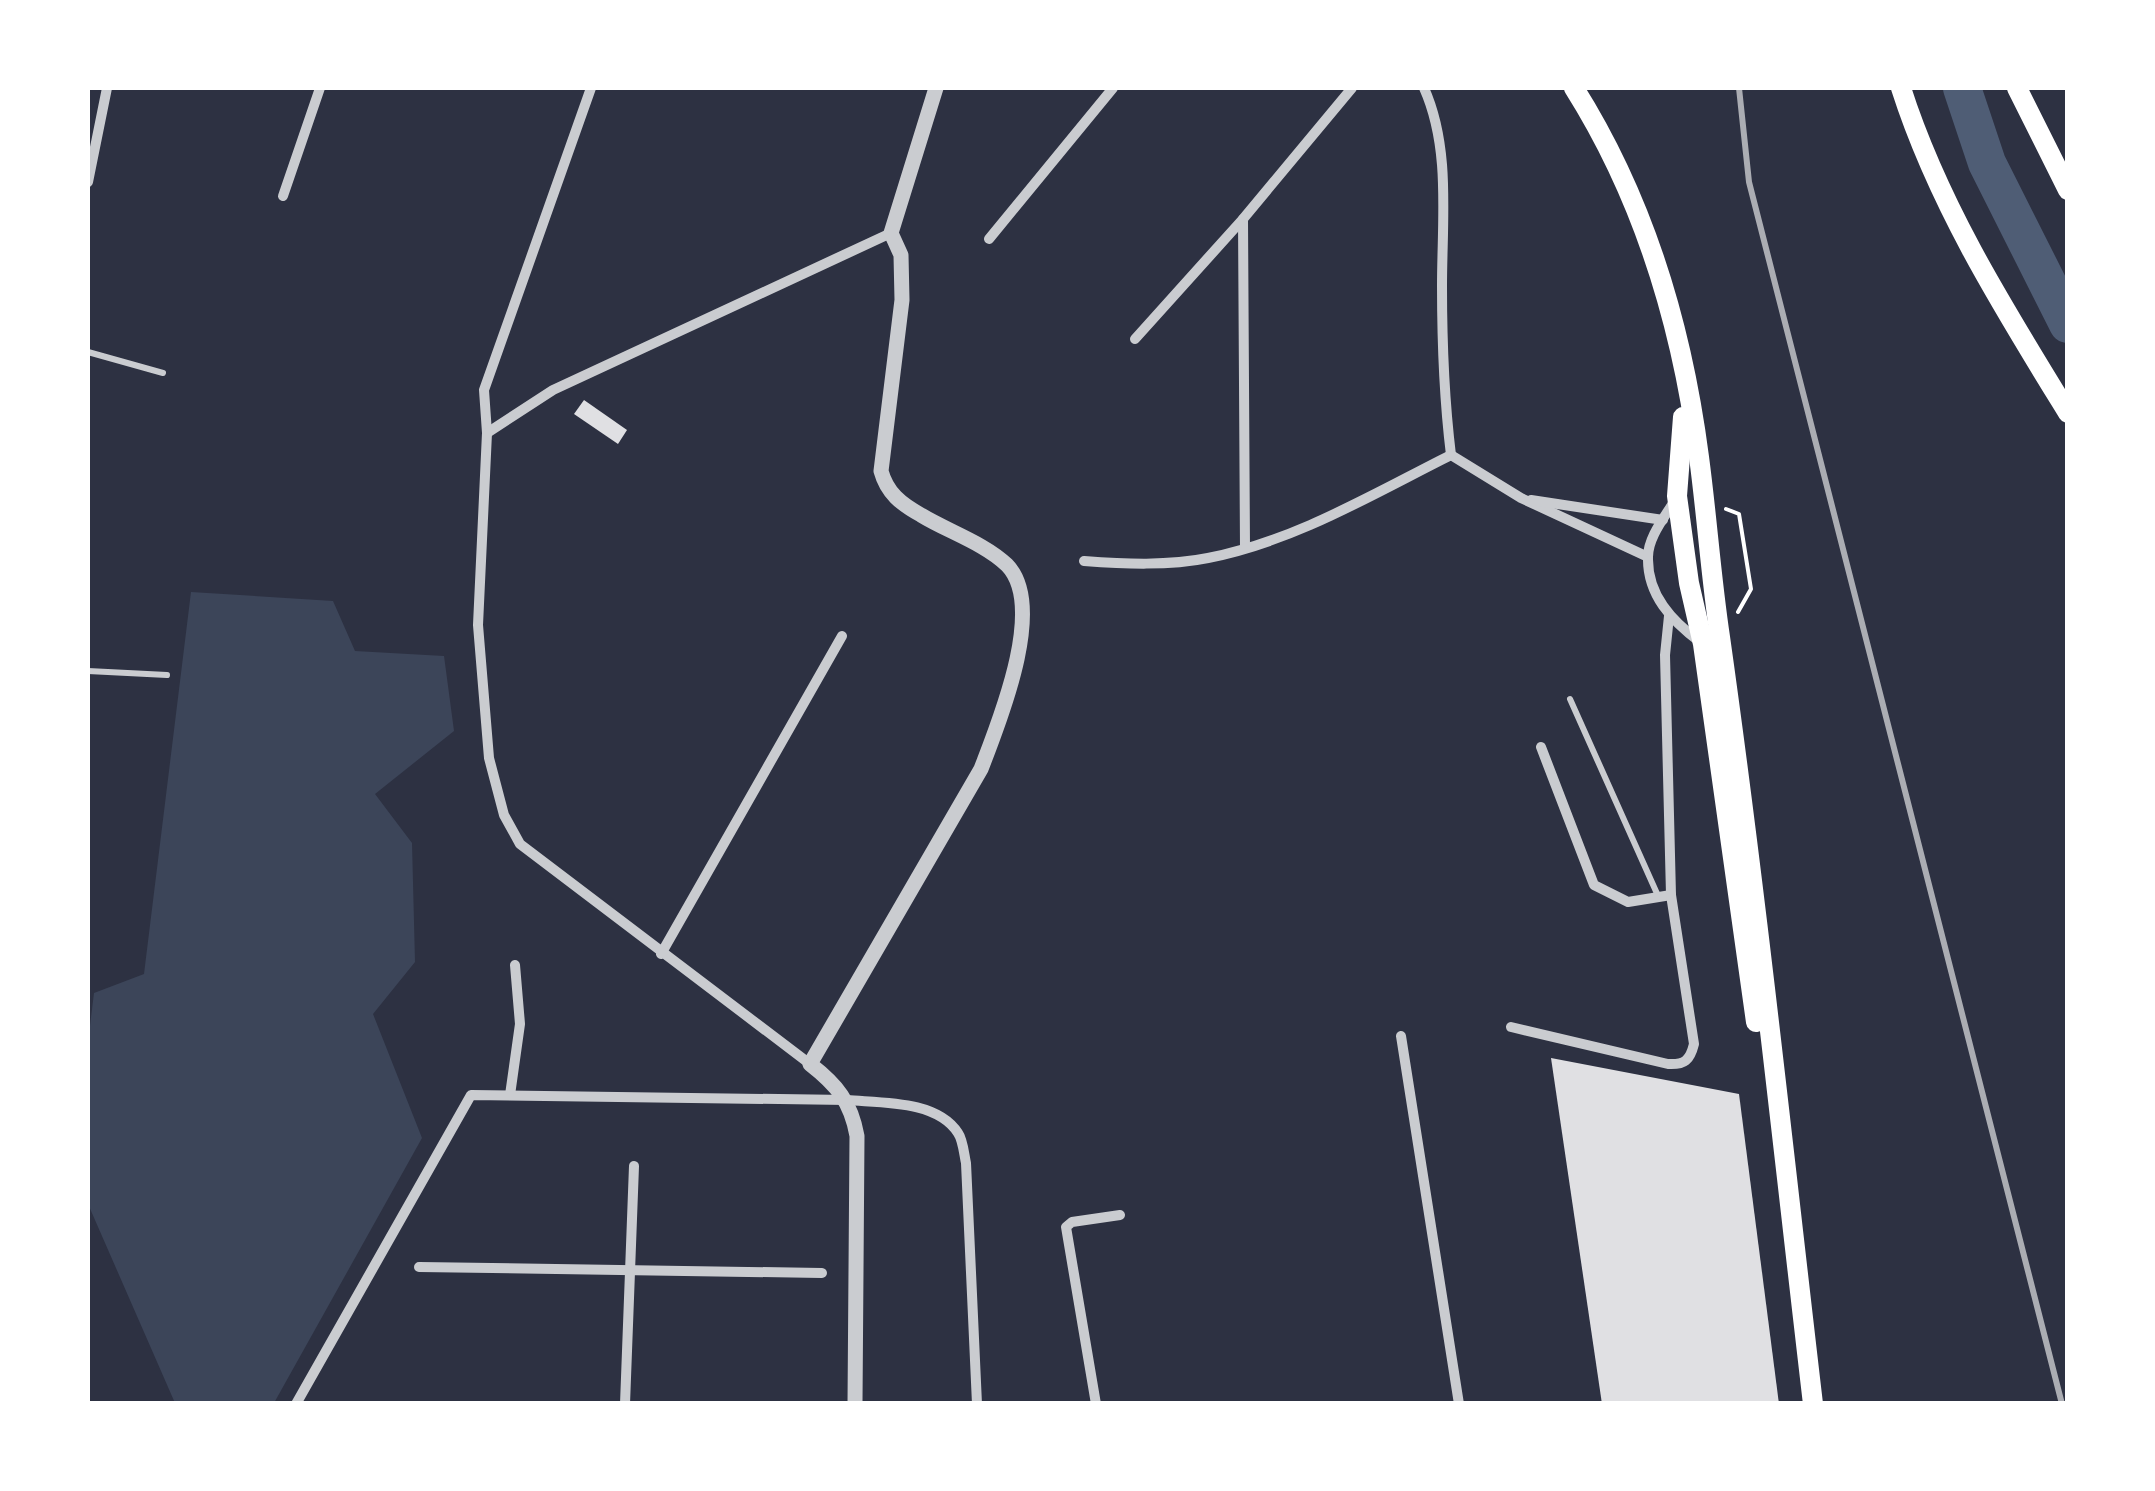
<svg xmlns="http://www.w3.org/2000/svg" width="2155" height="1491" viewBox="0 0 2155 1491" font-family="Overpass,sans-serif">
<style>
.green{fill:#3c4559}
.lines{fill:none;stroke-linecap:round;stroke-linejoin:round}
.river{stroke:#4f5d75;stroke-width:38}
.building{fill:#e0e0e3}
.path{stroke:#fff;stroke-width:4}
.service{stroke:#caccd0;stroke-width:6}
.minor{stroke:#caccd0;stroke-width:10}
.tertiary{stroke:#caccd0;stroke-width:15}
.primary{stroke:#fff;stroke-width:20}
.rail{stroke:#abadb3;stroke-width:6}
</style>
<rect width="100%" height="100%" fill="#2d3142"/>
<polygon class="green" points="191,592 333,601 355,651 444,656 454,731 375,794 412,843 415,962 373,1014 422,1138 274,1403 175,1403 88,1204 88,1042 94,993 144,974"/>
<g class="lines">
<polyline class="river" points="1962,88 1987,163 2068,324"/>
</g>
<g class="building">
<polygon points="584,400 627,430 618,444 574,414"/>
<polygon points="1551,1058 1739,1094 1779,1404 1602,1404"/>
</g>
<g class="lines">
<polyline class="path" points="1726,509 1739,514 1751,589 1738,612"/>
<g class="service">
<polyline points="88,352 163,373"/>
<polyline points="88,671 167,675"/>
<polyline points="1570,699 1659,898"/>
</g>
<g class="minor">
<polyline points="591,88 484,390 487,433 478,625 489,758 504,815 520,844 810,1064"/>
<path d="M1424 88C1451 148 1442 220 1442 286 1442 343 1444 398 1451 455"/>
<polyline points="88,182 107,88"/>
<polyline points="283,196 320,88"/>
<polyline points="1243,219 1245,548"/>
<polyline points="989,239 1113,88"/>
<polyline points="1135,339 1243,219 1352,88"/>
<polyline points="487,433 553,390 891,233"/>
<polyline points="1451,455 1521,498 1648,557"/>
<polyline points="1531,500 1663,520"/>
<path d="M1675 500C1665 517 1648 537 1648 557 1647 595 1672 621 1700 642"/>
<path d="M1084 561C1124 564 1169 566 1208 558 1295 541 1373 494 1451 455"/>
<polyline points="1541,747 1594,885 1628,902 1671,895 1665,655 1669,616"/>
<polyline points="661,954 842,636"/>
<path d="M1511 1027 1668 1064C1685 1065 1690 1060 1694 1044L1671 895"/>
<polyline points="1401,1036 1459,1404"/>
<polyline points="510,1095 520,1024 515,965"/>
<polyline points="419,1267 822,1273"/>
<path d="M296 1404 471 1095 847 1100C881 1103 937 1100 958 1133 963 1140 964 1154 966 1163L977 1404"/>
<polyline points="625,1404 634,1166"/>
<polyline points="1096,1404 1066,1227 1072,1222 1120,1215"/>
</g>
<path class="tertiary" d="M855 1404 857 1136C851 1102 837 1085 810 1064L981 769C999 722 1047 606 1007 565 984 543 947 531 921 515 901 504 887 493 881 471L902 300 901 255 891 233 936 88"/>
<g class="primary">
<path d="M1574 88C1644 199 1682 326 1699 457 1707 517 1711 577 1720 637 1756 892 1783 1148 1813 1404"/>
<path d="M1901 88C1938 204 2004 309 2068 413"/>
<polyline points="2017,88 2068,190"/>
<polyline points="1683,417 1677,496 1689,583 1703,644 1756,1022"/>
</g>
<polyline class="rail" points="1739,88 1749,182 2062,1404"/>
</g>
<rect width="2155" height="1491" fill="none" stroke="#ffffff" stroke-width="180"/>
</svg>
